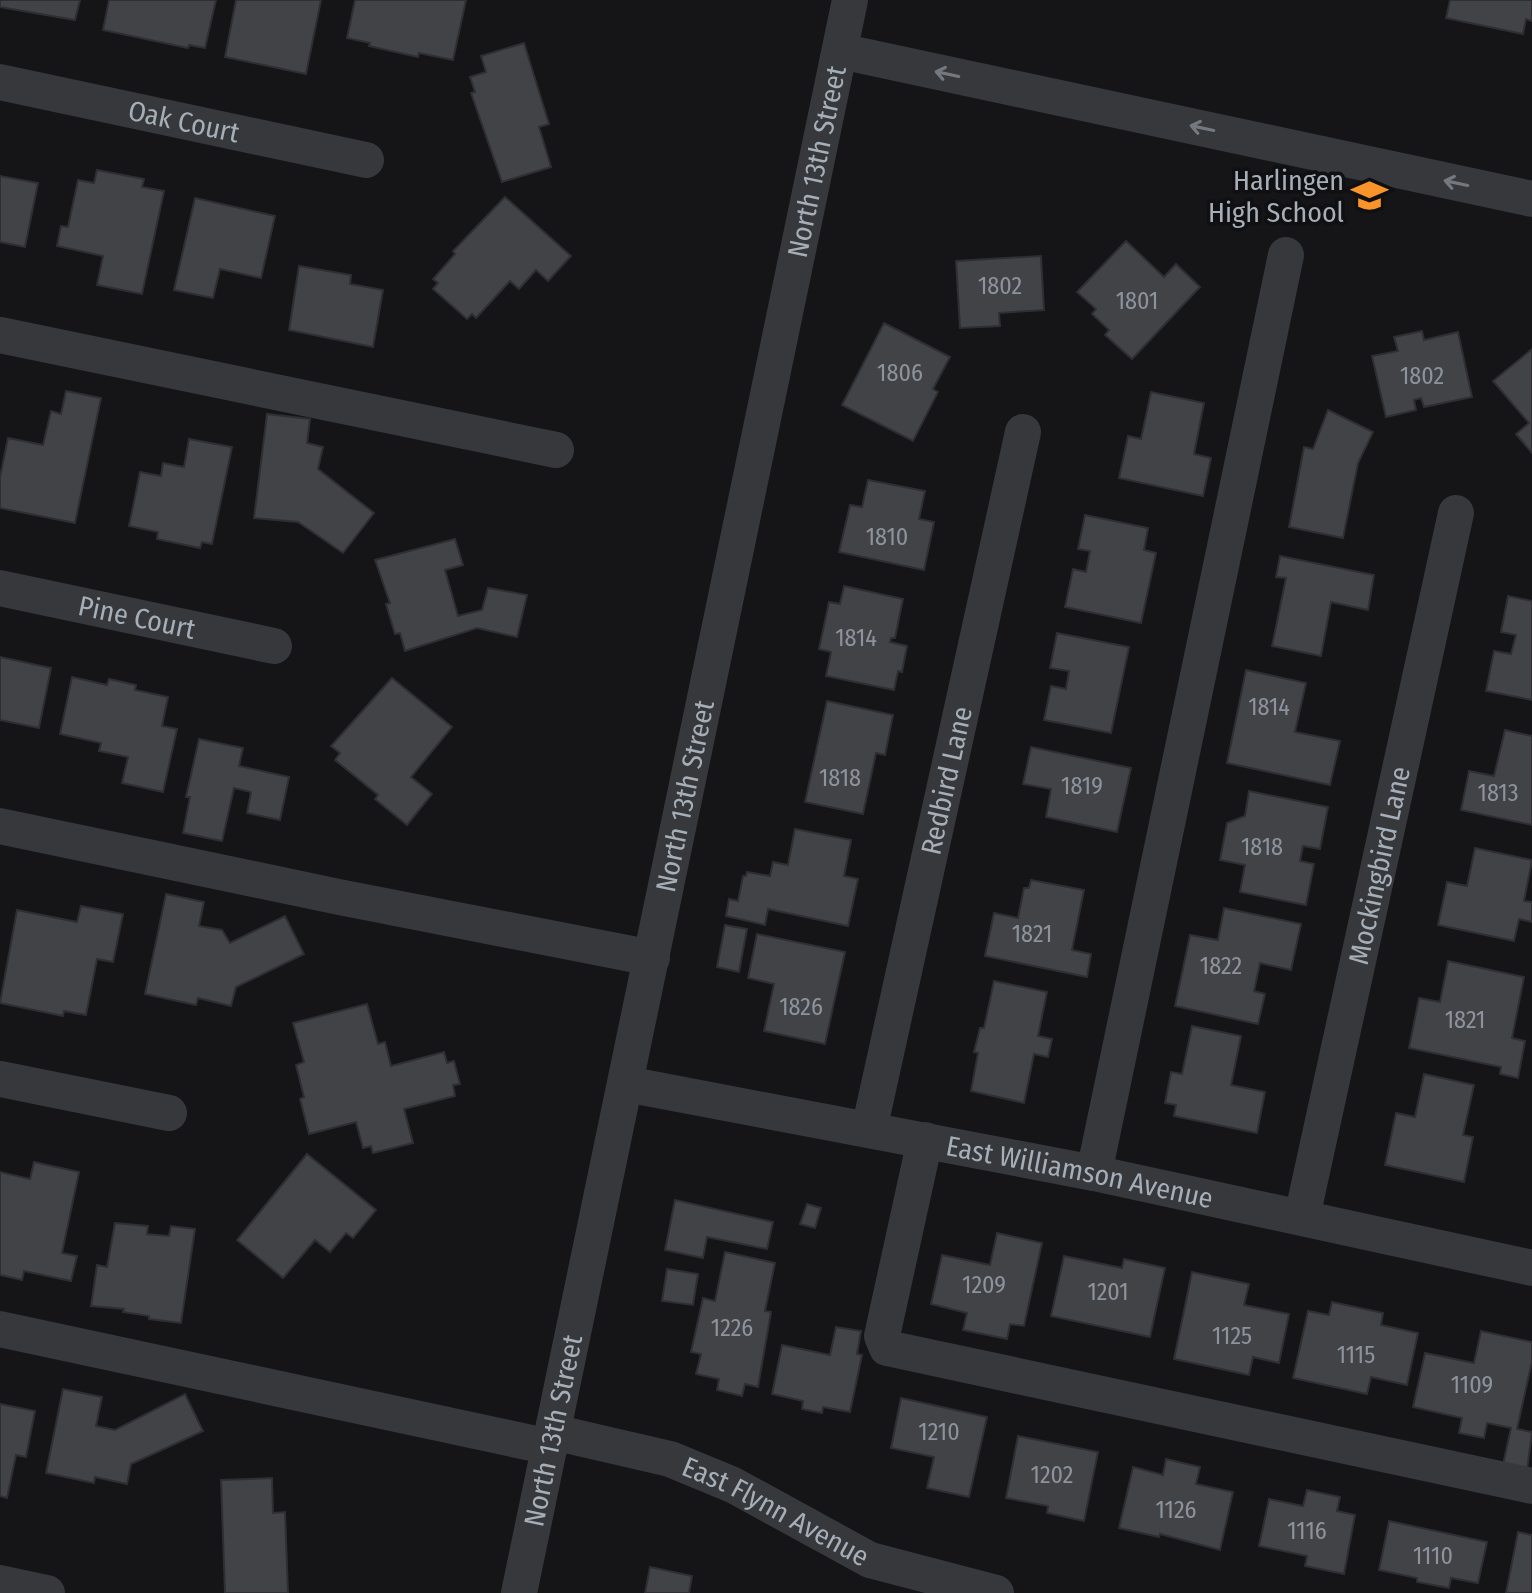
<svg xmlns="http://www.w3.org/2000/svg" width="1532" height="1593" viewBox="0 0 1532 1593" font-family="'Fira Sans Condensed',sans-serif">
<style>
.building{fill:#414347;stroke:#2f2f33;stroke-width:2}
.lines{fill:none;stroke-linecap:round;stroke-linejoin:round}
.minor{stroke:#36383c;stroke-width:36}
.oneway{stroke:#747980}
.labels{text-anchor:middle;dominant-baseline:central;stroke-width:7;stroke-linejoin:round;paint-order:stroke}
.number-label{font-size:24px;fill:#8d939c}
.street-label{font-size:28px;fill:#a6aeb8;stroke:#101012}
.poi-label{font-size:28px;fill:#a6aeb8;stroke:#101012;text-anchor:end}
</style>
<rect width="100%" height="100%" fill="#151517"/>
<g class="building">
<polygon points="0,0 80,0 75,20 0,7"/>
<polygon points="109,0 216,0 205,48 189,45 188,48 103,30"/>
<polygon points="236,0 321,0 306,74 225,57"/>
<polygon points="355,0 466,0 453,60 419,53 418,57 369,46 370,43 347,38"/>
<polygon points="1450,0 1532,0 1532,21 1526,19 1523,34 1446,18"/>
<polygon points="524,43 549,124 539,127 551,167 502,182 471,93 475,92 470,77 486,72 481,56"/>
<polygon points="97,170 144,179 142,187 164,191 142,294 97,285 103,256 57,246 61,226 68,227 78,180 94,183"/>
<polygon points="0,176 38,183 25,247 0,242"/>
<polygon points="505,197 571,256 548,281 536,270 519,289 510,281 476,318 472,314 467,319 433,289 438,283 433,279 455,254 453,251"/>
<polygon points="195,198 275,216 261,278 220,269 213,298 174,290"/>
<polygon points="1126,241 1164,277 1176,264 1200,287 1132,359 1105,335 1109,330 1092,314 1096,309 1077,292"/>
<polygon points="1041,256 1044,310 999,313 1000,326 960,328 956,261"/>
<polygon points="299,266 351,275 350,284 383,290 373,347 289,330"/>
<polygon points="884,323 950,357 933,389 938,392 913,441 842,405"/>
<polygon points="1422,331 1424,340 1458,332 1472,397 1424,407 1421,398 1414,400 1416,410 1386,417 1372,356 1398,351 1394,337"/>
<polygon points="1532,349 1532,453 1516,434 1529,423 1493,381"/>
<polygon points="66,391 101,398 75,523 0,508 0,477 8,438 43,445 51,411 61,414"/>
<polygon points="1151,392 1204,403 1194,454 1211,458 1203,496 1119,478 1128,436 1141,439"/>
<polygon points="1328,410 1373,432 1358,463 1343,538 1289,527 1304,447 1313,449"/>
<polygon points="267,414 310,419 307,443 323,447 318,469 374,513 343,553 298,522 254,518"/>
<polygon points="189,439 232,447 212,544 202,542 200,548 157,539 158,532 129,526 140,472 161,476 163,463 184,467"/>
<polygon points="868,480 925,491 919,519 934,522 924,570 839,552 850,505 862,507"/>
<polygon points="1085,515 1148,528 1144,550 1156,553 1141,623 1065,607 1073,569 1086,572 1090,551 1078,549"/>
<polygon points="455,539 463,565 445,570 458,616 482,610 488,588 527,595 517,637 477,628 405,651 400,633 395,634 386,604 390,603 375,560"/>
<polygon points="1280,556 1374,575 1368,610 1331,602 1321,656 1272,646 1286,578 1276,577"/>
<polygon points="844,586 903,599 895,638 891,638 890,642 907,646 902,672 898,671 894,690 826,676 831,652 819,649 829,602 840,604"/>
<polygon points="1508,596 1532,601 1532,700 1486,691 1494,651 1511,654 1516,635 1501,632"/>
<polygon points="1057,633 1129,647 1111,733 1044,720 1051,686 1066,689 1069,671 1050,668"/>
<polygon points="0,657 51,668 39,728 0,720"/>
<polygon points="1246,670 1306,683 1295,732 1340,741 1330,785 1227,763"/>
<polygon points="72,677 107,685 109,679 136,685 135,690 168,697 162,726 177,729 163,792 122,783 128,757 99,751 101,743 60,734"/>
<polygon points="392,678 452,727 411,777 432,794 407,825 375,799 378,795 335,760 340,753 331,746"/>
<polygon points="827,701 893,715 885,755 876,753 863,814 805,802"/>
<polygon points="1505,730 1532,736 1532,825 1461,810 1469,771 1494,776"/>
<polygon points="199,739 243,748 239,766 289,777 280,820 247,813 251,792 234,788 222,841 183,833 190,797 186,797"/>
<polygon points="1031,747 1131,768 1117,832 1046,817 1051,789 1023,784"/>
<polygon points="1249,791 1328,807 1320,849 1303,846 1300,861 1314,864 1306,905 1240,892 1245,865 1220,860 1227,823 1245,816"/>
<polygon points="795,829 851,840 844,876 858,879 848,926 768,909 765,925 726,916 729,899 738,901 743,876 746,876 747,872 770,876 773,862 788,865"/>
<polygon points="1475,848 1532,860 1524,901 1532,902 1532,922 1519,919 1514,941 1438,925 1447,882 1467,886"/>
<polygon points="1031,880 1084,890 1072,950 1091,954 1087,977 985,956 994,913 1018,918 1024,888 1029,888"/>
<polygon points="166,894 204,902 199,926 222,930 230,943 285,916 304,954 236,987 231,1006 198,998 196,1005 145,994"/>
<polygon points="81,906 123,914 113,962 97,959 86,1015 64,1011 63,1016 0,1003 17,910 77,922"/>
<polygon points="1224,908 1301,924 1291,970 1260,963 1254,991 1265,994 1258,1024 1175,1006 1190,935 1218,940"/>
<polygon points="725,925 747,929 739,972 717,967"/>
<polygon points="757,934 845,952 825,1044 764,1031 774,984 748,978"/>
<polygon points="1448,961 1524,977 1512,1038 1525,1041 1518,1078 1500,1074 1501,1067 1409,1048 1419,998 1440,1002"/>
<polygon points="994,981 1047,992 1038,1036 1052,1039 1048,1057 1034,1054 1024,1103 971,1091 978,1053 974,1052 980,1028 984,1028"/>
<polygon points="367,1004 378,1044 385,1042 391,1066 444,1052 447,1063 454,1061 460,1084 453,1085 455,1096 404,1109 413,1143 373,1153 371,1146 363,1148 356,1122 309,1134 300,1099 304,1097 296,1065 304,1062 293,1023"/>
<polygon points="1192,1026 1241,1036 1231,1085 1265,1092 1257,1133 1174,1116 1176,1105 1165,1103 1171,1072 1182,1074"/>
<polygon points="1424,1074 1474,1085 1463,1135 1473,1137 1464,1182 1385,1165 1396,1113 1415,1117"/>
<polygon points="307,1154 376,1210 353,1238 346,1233 330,1252 315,1240 283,1278 237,1240"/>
<polygon points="34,1162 79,1172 62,1253 77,1256 71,1281 24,1271 22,1280 0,1275 0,1172 30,1179"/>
<polygon points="675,1200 773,1222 767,1249 707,1237 703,1258 665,1250"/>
<polygon points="807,1204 821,1208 815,1228 800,1224"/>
<polygon points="115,1223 148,1226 147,1234 169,1236 171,1226 195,1229 181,1323 149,1319 149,1316 123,1312 124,1309 91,1306 97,1265 107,1267"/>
<polygon points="997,1233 1042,1243 1024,1326 1010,1324 1007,1339 963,1330 967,1313 931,1304 942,1255 990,1265"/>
<polygon points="725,1252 775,1263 765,1311 771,1312 758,1387 745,1384 742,1396 717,1390 719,1379 696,1374 701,1354 691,1352 703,1298 715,1301"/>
<polygon points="1064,1256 1122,1268 1124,1259 1165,1268 1150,1337 1051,1316"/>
<polygon points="667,1269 698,1274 693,1305 662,1301"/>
<polygon points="1192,1272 1249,1284 1244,1305 1289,1314 1279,1363 1253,1357 1249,1375 1174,1359"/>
<polygon points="1332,1302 1383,1313 1381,1325 1418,1333 1407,1385 1371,1377 1367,1394 1293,1378 1308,1311 1329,1315"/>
<polygon points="836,1327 861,1331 857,1354 862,1355 850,1412 823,1407 822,1413 802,1409 803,1401 772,1394 782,1345 830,1355"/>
<polygon points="1481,1331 1532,1342 1532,1361 1517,1429 1532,1432 1527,1470 1503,1465 1511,1428 1487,1423 1484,1438 1459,1433 1462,1418 1413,1407 1425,1353 1474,1363"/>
<polygon points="63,1389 102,1397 96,1426 115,1430 185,1394 203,1431 131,1464 127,1484 95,1477 94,1483 46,1473"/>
<polygon points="901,1398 987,1417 969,1497 927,1488 934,1457 891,1448"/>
<polygon points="0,1404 35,1411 26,1457 16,1455 7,1498 0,1496"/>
<polygon points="1018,1436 1098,1452 1084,1521 1047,1513 1048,1506 1006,1498"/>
<polygon points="1166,1459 1200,1467 1196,1484 1233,1492 1220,1550 1160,1534 1159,1537 1119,1528 1133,1467 1163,1475"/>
<polygon points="272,1478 273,1513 285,1512 288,1593 225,1593 221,1480"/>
<polygon points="1307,1490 1340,1497 1337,1511 1355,1515 1344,1574 1305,1566 1307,1556 1259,1546 1269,1499 1303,1506"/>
<polygon points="1389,1521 1487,1542 1478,1583 1451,1578 1449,1588 1417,1582 1417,1578 1379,1570"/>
<polygon points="1518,1532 1532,1535 1532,1593 1506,1593"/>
<polygon points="650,1567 692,1576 689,1593 645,1593"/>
</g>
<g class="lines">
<g class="minor">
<polyline points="840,51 1532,199"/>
<path id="s1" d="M0 82 366 160"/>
<polyline points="0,335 556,450"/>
<path id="s2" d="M0 588 274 646"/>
<polyline points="0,826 339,897 652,958"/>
<polyline points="0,1079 169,1113"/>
<path id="s3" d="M626 1084 1094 1173 1532 1268"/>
<path id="s4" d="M869 1130 1023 432"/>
<polyline points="925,1140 882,1336 887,1348 1532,1486"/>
<polyline points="1094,1173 1286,255"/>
<path id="s5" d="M1302 1217 1456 513"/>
<polyline points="0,1329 550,1447"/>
<path id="s6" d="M553 1432 670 1459 733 1485 870 1560 996 1593"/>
<polyline points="0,1583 47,1593"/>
<path id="s7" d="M519 1593 850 0"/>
</g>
</g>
<defs><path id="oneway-shaft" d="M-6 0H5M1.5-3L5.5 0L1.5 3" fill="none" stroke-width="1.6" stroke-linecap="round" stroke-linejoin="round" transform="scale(2)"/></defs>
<g class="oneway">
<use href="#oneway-shaft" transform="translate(947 74) rotate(-168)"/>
<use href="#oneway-shaft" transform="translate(1202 128) rotate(-168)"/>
<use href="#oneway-shaft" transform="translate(1456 183) rotate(-168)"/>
</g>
<defs>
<symbol id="school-bare" viewBox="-9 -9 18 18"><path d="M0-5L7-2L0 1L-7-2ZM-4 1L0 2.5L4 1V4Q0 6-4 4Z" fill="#f9942b" stroke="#101012" stroke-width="2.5" paint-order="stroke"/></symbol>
</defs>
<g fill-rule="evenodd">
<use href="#school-bare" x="1344" y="170" width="51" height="51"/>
</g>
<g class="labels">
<g class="number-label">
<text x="1000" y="286">1802</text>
<text x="1137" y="301">1801</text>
<text x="900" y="373">1806</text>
<text x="1422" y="376">1802</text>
<text x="887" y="537">1810</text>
<text x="856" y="638">1814</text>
<text x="1269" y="707">1814</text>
<text x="840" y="778">1818</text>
<text x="1082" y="786">1819</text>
<text x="1498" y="793">1813</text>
<text x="1262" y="847">1818</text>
<text x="1032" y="934">1821</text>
<text x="1221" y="966">1822</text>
<text x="801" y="1007">1826</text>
<text x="1465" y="1020">1821</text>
<text x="984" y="1285">1209</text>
<text x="1108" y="1292">1201</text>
<text x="732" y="1328">1226</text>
<text x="1232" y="1336">1125</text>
<text x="1356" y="1355">1115</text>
<text x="1472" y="1385">1109</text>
<text x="939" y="1432">1210</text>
<text x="1052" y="1475">1202</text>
<text x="1176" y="1510">1126</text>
<text x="1307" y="1531">1116</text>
<text x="1433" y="1556">1110</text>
</g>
<g class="street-label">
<text stroke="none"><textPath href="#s1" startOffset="188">Oak Court</textPath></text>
<text stroke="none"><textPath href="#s7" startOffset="1462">North 13th Street</textPath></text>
<text stroke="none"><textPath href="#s2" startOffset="140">Pine Court</textPath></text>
<text stroke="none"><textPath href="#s4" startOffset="358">Redbird Lane</textPath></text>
<text stroke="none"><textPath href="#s7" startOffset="814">North 13th Street</textPath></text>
<text stroke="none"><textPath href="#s5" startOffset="360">Mockingbird Lane</textPath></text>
<text stroke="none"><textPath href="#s3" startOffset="462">East Williamson Avenue</textPath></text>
<text stroke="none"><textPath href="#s7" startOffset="166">North 13th Street</textPath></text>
<text stroke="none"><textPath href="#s6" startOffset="238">East Flynn Avenue</textPath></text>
</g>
<g class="poi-label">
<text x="1344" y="180">Harlingen<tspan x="1344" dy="32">High School</tspan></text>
</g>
</g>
</svg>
